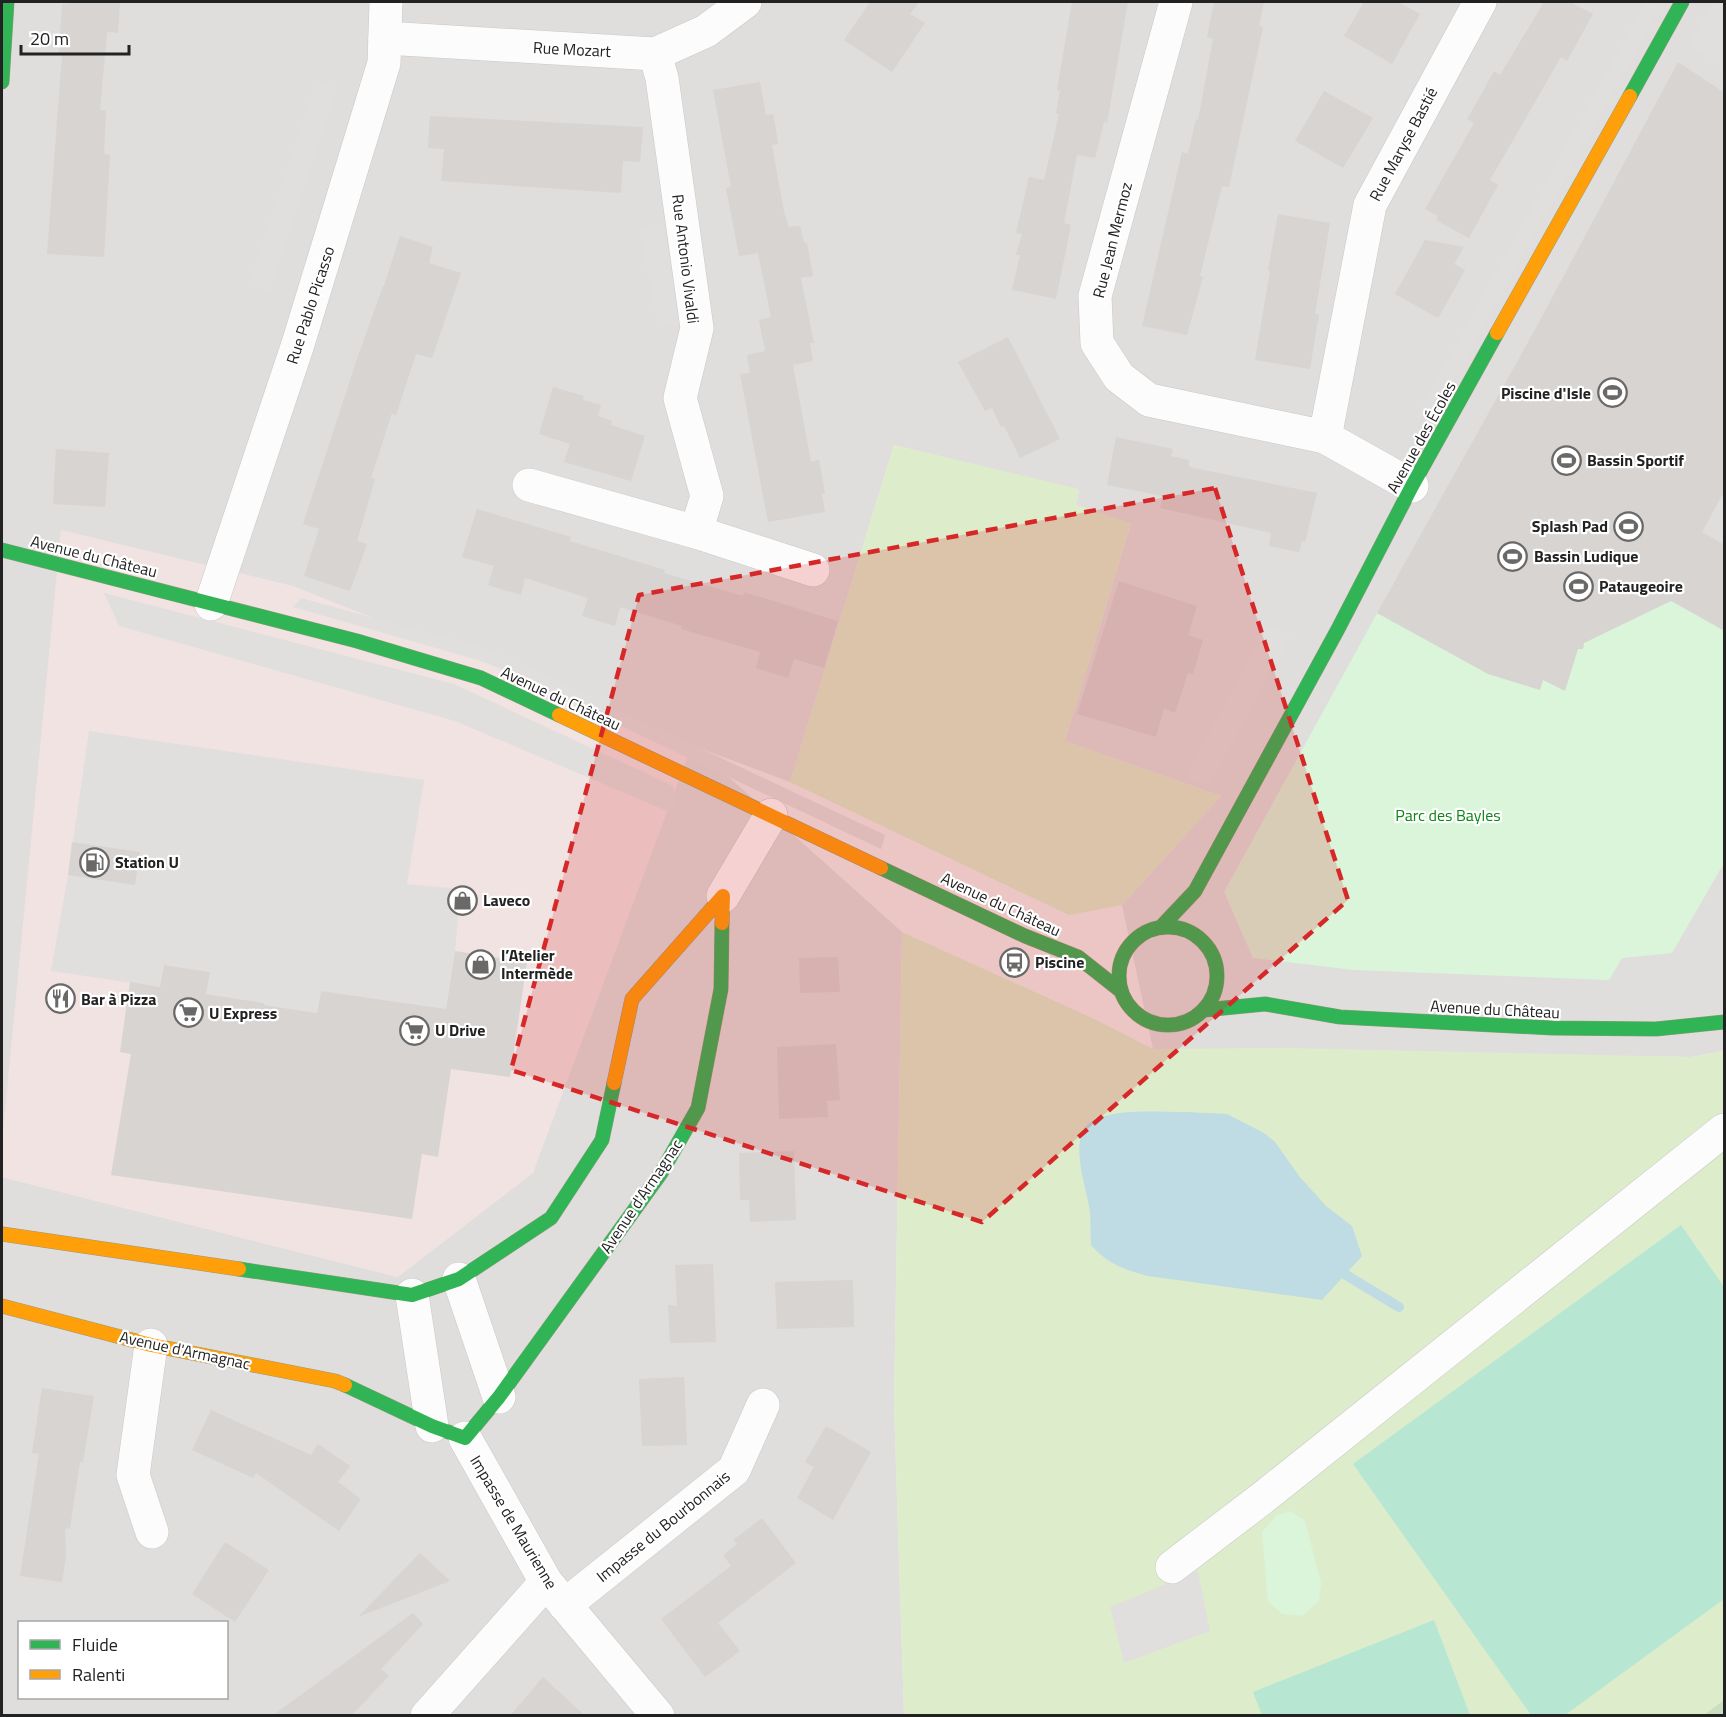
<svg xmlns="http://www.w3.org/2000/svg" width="1726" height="1717" viewBox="0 0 1726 1717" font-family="'Titillium Web',sans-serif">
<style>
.residential{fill:#dfdedc;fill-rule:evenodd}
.commercial{fill:#f1e3e1}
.grass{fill:#ddeccb}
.forest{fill:#cbdec1}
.park{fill:#daf5da}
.pitch{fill:#b7e6d2}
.parking{fill:#e0dfde}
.water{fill:#bfdbe3}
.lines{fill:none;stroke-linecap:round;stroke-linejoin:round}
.stream{stroke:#bfdbe3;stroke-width:10}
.building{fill:#d7d4d2}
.street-casing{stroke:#c9c8c7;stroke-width:34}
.fast-casing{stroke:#999a82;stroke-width:15}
.slow-casing{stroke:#999a82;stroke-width:15}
.street{stroke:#fdfcfc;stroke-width:33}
.fast{stroke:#30b455;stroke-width:14}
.slow{stroke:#ff9f0a;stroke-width:14}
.marked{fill:#d62828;fill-opacity:0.2;stroke:#d62828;stroke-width:4.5;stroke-dasharray:12 8;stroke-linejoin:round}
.labels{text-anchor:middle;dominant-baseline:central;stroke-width:4.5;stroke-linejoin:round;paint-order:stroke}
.street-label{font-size:16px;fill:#222;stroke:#fff}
.poi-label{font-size:16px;font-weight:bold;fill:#222;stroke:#fff;text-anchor:start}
.park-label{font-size:16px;fill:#0c8416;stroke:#fff}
</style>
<rect width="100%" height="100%" fill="#f0eeeb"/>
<path class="residential" d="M2 2H1724V1051L1691 1057 1153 1049 1122 905 1221 796 1065 741 1131 524 1076 505 1079 490 894 445 790 782 694 746 902 932 894 1405 904 1715H2V1177L398 1277 2 1142ZM20 1622H226V1698H20Z"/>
<polygon class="commercial" points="61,530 293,586 692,745 533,1173 398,1277 2,1177 2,1142"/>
<g class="grass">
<polygon points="894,445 1079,489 1076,505 1131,523 1065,741 1221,796 1122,905 1069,915 790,782"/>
<polygon points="902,932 1092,1018 1153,1049 1288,1048 1691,1057 1724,1051 1724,1700 1704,1716 904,1715 894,1405"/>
</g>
<polygon class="forest" points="1724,1700 1724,1715 1704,1715"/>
<g class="park">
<polygon points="1397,577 1573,649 1583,649 1584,643 1661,605 1666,597 1724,631 1724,863 1672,953 1622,958 1609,980 1354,970 1253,958 1224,892"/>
<polygon points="1291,1511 1305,1521 1321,1583 1319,1601 1302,1616 1282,1614 1268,1601 1262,1532 1277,1515"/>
</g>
<g class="pitch">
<polygon points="1681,1225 1724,1287 1724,1599 1565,1715 1531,1715 1353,1464"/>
<polygon points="1434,1620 1470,1715 1262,1715 1253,1692"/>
</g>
<g class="parking">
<polygon points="1646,2 1663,2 1431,421 1416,417"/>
<polygon points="1712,2 1724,2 1724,69 1688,46"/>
<polygon points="316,85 338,87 269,293 250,283"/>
<polygon points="662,223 684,323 659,326 638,227"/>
<polygon points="104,593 454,684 673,786 679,816 455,721 119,626"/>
<polygon points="301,598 491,650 885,835 881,849 488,663 293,607"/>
<polygon points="1267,625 1291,635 1209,787 1185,778"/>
<polygon points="89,731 424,780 407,884 461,889 455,951 446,1009 321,991 317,1013 264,1005 264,1003 206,994 209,972 164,965 160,987 51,971 68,875"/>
<polygon points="1198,1571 1210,1631 1124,1663 1110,1607"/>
</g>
<path class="water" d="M1185 1112 1227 1114 1264 1133 1275 1142 1299 1176 1326 1206 1352 1226 1362 1256 1322 1300 1148 1276C1123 1269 1109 1265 1091 1245 1090 1234 1091 1223 1090 1212 1087 1185 1062 1128 1101 1117 1127 1109 1158 1112 1185 1112Z"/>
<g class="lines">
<polyline class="stream" points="1346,1275 1399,1307"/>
</g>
<g class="building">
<polygon points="68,2 120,2 118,33 107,32 100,110 106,110 104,154 110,155 104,257 47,254 62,55 59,54 62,4 68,4"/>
<polygon points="870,2 919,2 910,14 925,23 892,72 844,40"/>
<polygon points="1072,2 1128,2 1107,123 1104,122 1095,158 1077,155 1064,223 1071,225 1056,299 1012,290 1020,255 1016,255 1022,234 1016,233 1029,177 1044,180 1059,114 1056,113 1060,91 1057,90"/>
<polygon points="1214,2 1264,2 1259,26 1263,27 1229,187 1222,186 1200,276 1203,277 1187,335 1142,326 1182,152 1188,154 1196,119 1198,120 1213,39 1207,37"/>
<polygon points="1364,2 1398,2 1420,14 1392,64 1344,36"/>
<polygon points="1544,2 1570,2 1593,14 1567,61 1561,57 1490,180 1498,185 1469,238 1436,220 1438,216 1425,209 1474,123 1467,119 1478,100 1494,71 1500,75"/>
<polygon points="1678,62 1725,93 1725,490 1702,532 1725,545 1725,631 1671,601 1584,643 1583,649 1578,649 1565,691 1543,680 1540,690 1488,674 1377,613 1537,326"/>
<polygon points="760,82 766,115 773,114 776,129 778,144 772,145 784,212 789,227 800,226 804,243 807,243 813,276 801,278 814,343 810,343 813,361 793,365 811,462 819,460 825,493 822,494 825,512 768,522 740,374 750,373 747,355 765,351 759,320 771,317 758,253 739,256 726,188 731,187 713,90"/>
<polygon points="1324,91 1373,118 1343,168 1295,141"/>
<polygon points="430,116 643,127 640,162 623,161 621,193 441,181 444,149 428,148"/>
<polygon points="1278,214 1330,223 1315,314 1319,314 1310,369 1255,360 1270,271 1268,270"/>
<polygon points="400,236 433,247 429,263 461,273 432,358 416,354 396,415 392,413 371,478 375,479 357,541 367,544 350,591 304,576 319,529 303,524 356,362 383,286 384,286"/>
<polygon points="1425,240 1464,247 1454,264 1465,270 1438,318 1395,294"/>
<polygon points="1008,337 1060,439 1020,458 1004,426 1001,427 992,408 985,411 958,362"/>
<polygon points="553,387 584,396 583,400 601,405 598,416 612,421 611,425 645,436 631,481 564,462 570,444 539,434"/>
<polygon points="1116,437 1173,449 1171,456 1189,460 1189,467 1317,493 1305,542 1302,541 1299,552 1269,546 1271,533 1160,508 1163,496 1107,485"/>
<polygon points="56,449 109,453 105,507 53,504"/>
<polygon points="477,509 571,537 570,541 665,570 664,573 743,596 744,592 838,621 824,668 794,659 788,678 756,668 760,652 681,629 682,626 620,607 615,626 582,616 588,598 525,578 521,595 488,585 494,566 462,557"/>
<polygon points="1119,581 1197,606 1188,635 1203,640 1193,675 1188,673 1175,713 1164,709 1156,737 1077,714"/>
<polygon points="72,842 140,852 135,885 68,875"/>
<polygon points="455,951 527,962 510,1077 451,1069 438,1157 422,1154 412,1219 111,1175 131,1054 120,1052 130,982 160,987 164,965 210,972 206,994 264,1003 264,1005 317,1013 321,991 446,1009"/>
<polygon points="838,957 840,992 800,993 799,958"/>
<polygon points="836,1044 840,1100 827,1101 828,1117 779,1119 777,1047"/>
<polygon points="794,1151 796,1220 750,1222 749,1200 740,1200 739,1153"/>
<polygon points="713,1264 716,1342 670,1343 668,1305 677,1306 675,1265"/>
<polygon points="853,1280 854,1327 777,1329 775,1282"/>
<polygon points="684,1377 687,1445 642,1446 639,1379"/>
<polygon points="42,1388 94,1396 83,1462 80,1462 70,1528 65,1529 66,1556 62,1582 20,1576 39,1454 32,1453"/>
<polygon points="211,1410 311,1455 318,1444 350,1466 338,1482 361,1499 339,1531 256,1473 253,1478 192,1450"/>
<polygon points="826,1426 871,1452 833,1520 797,1498 814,1467 805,1462"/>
<polygon points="762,1518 796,1563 718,1623 740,1651 705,1677 661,1619 731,1566 723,1555 737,1544 733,1540"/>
<polygon points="225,1542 269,1570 235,1622 192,1594"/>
<polygon points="420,1553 450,1581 358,1617"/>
<polygon points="413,1613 423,1624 381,1669 389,1676 351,1716 272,1716"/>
<polygon points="543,1677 585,1716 510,1716"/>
</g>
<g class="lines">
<defs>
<g id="street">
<polyline points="1176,2 1095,296 1097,343 1119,377 1149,400 1325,437 1412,486"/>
<polyline points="385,38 655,54 706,31 745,2"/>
<polyline points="1325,437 1370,205 1480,2"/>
<polyline points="529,485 696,532 707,496 680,398 697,328 662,78 655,54"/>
<polyline points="696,532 813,570"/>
<polyline points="211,604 298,344 384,63 386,2"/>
<polyline points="723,896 771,815"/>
<polyline points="459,1279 499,1397"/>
<polyline points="412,1295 432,1426"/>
<polyline points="151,1345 133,1475 152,1532"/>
<polyline points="465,1438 546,1582 658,1716"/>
<polyline points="1172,1567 1265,1496 1724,1130"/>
<polyline points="565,1605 734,1470 763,1405"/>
<polyline points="427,1716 546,1582"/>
</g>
<g id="fast">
<polyline points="2,82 7,2"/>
<polyline points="1630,96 1682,2"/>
<polyline points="2,550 357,641 481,678 559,715"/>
<polyline points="881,868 1025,936 1078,957 1121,991"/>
<polyline points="1161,927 1195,891 1338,629 1412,486 1497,333"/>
<circle cx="1168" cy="976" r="49"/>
<polyline points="1204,1010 1265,1004 1340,1017 1552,1028 1656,1029 1724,1022"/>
<polyline points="239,1269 412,1295 459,1279 551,1218 602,1140 614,1083"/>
<polyline points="345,1385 432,1426 465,1438 499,1397 661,1173 698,1108 721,989 722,923"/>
</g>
<g id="slow">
<polyline points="1497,333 1630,96"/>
<polyline points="559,715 881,868"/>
<polyline points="614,1083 632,999 723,896 722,923"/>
<polyline points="2,1234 239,1269"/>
<polyline points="2,1306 151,1345 335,1381 345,1385"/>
</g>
</defs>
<use href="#street" class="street-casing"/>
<use href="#fast" class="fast-casing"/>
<use href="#slow" class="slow-casing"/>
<use href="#street" class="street"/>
<use href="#fast" class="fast"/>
<use href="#slow" class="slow"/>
</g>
<path class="marked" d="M1215 488 1348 900 982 1222 511 1070 639 595Z"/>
<defs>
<symbol id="stadium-ring" viewBox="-11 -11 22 22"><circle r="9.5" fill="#fff" stroke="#6a6968" stroke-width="1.5"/><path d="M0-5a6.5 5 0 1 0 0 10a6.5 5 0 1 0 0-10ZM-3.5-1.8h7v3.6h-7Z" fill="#6a6968"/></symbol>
<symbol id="fuel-ring" viewBox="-11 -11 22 22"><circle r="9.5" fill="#fff" stroke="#6a6968" stroke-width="1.5"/><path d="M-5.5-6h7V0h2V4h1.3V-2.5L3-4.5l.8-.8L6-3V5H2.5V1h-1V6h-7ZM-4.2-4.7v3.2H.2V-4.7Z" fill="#6a6968"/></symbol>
<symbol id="shop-ring" viewBox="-11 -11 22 22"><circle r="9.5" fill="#fff" stroke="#6a6968" stroke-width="1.5"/><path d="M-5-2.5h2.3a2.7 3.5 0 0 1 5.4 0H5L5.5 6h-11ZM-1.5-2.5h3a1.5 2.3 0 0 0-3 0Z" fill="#6a6968"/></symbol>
<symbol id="bus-ring" viewBox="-11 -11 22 22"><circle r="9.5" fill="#fff" stroke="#6a6968" stroke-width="1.5"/><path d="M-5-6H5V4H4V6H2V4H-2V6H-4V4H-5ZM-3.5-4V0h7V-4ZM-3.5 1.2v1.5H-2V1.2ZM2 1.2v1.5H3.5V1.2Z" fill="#6a6968"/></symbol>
<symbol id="restaurant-ring" viewBox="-11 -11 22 22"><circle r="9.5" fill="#fff" stroke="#6a6968" stroke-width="1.5"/><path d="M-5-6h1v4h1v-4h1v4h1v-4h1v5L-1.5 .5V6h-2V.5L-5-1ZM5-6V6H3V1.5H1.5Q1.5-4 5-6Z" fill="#6a6968"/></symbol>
<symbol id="supermarket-ring" viewBox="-11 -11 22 22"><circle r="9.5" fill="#fff" stroke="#6a6968" stroke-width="1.5"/><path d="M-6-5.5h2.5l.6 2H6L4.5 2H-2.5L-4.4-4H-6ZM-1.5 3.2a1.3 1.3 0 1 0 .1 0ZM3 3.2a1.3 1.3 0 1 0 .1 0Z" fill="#6a6968"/></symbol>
</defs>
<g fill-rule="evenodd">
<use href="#stadium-ring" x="1596" y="376" width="33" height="33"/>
<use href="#stadium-ring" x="1550" y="444" width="33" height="33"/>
<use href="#stadium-ring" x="1612" y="510" width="33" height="33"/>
<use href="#stadium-ring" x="1496" y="540" width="33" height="33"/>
<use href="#stadium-ring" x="1562" y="570" width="33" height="33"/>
<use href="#fuel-ring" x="78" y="846" width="33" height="33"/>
<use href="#shop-ring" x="446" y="884" width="33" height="33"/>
<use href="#bus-ring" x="998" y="946" width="33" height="33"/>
<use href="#shop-ring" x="464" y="948" width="33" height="33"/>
<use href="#restaurant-ring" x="44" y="982" width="33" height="33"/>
<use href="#supermarket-ring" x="172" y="996" width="33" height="33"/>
<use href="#supermarket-ring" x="398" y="1014" width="33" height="33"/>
</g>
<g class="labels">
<g class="street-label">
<text transform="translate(572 49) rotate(3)">Rue Mozart</text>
<text transform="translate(1403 144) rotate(-62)">Rue Maryse Bastié</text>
<text transform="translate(1112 240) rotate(-76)">Rue Jean Mermoz</text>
<text transform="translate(686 259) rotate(83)">Rue Antonio Vivaldi</text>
<text transform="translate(310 305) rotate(-72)">Rue Pablo Picasso</text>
<text transform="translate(1421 437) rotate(-61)">Avenue des Écoles</text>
<text transform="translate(94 556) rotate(14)">Avenue du Château</text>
<text transform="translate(561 698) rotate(25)">Avenue du Château</text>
<text transform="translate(1001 904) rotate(25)">Avenue du Château</text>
<text transform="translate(1495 1009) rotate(3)">Avenue du Château</text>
<text transform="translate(641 1196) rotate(-56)">Avenue d'Armagnac</text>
<text transform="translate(185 1350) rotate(12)">Avenue d'Armagnac</text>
<text transform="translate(514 1522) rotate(59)">Impasse de Maurienne</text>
<text transform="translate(663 1526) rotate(-39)">Impasse du Bourbonnais</text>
</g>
<g class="poi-label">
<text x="1591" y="393" text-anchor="end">Piscine d'Isle</text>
<text x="1587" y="460">Bassin Sportif</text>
<text x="1608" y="526" text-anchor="end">Splash Pad</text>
<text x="1534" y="556">Bassin Ludique</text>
<text x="1599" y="586">Pataugeoire</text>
<text x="115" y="862">Station U</text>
<text x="483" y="900">Laveco</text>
<text x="501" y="955">l’Atelier<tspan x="501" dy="18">Intermède</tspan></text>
<text x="1035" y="962">Piscine</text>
<text x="81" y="999">Bar à Pizza</text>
<text x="209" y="1013">U Express</text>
<text x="435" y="1030">U Drive</text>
</g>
<g class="park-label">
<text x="1448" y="815">Parc des Bayles</text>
</g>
</g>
<rect width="1726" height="1717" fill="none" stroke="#222222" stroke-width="6"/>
<rect x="18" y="1621" width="210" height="78" fill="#ffffff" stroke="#a7a7a7" stroke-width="1.5"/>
<rect x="30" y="1640" width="30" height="9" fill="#30b455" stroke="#a7a7a7" stroke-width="1.5"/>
<text x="72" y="1651" font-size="18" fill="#222222">Fluide</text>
<rect x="30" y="1670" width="30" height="9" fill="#ff9f0a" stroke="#a7a7a7" stroke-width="1.5"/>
<text x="72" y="1681" font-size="18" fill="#222222">Ralenti</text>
<path d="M21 45v9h108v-9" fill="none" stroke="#222222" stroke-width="3"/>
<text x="30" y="45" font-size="18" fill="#222222" stroke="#ffffff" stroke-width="4.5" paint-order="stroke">20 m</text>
</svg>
